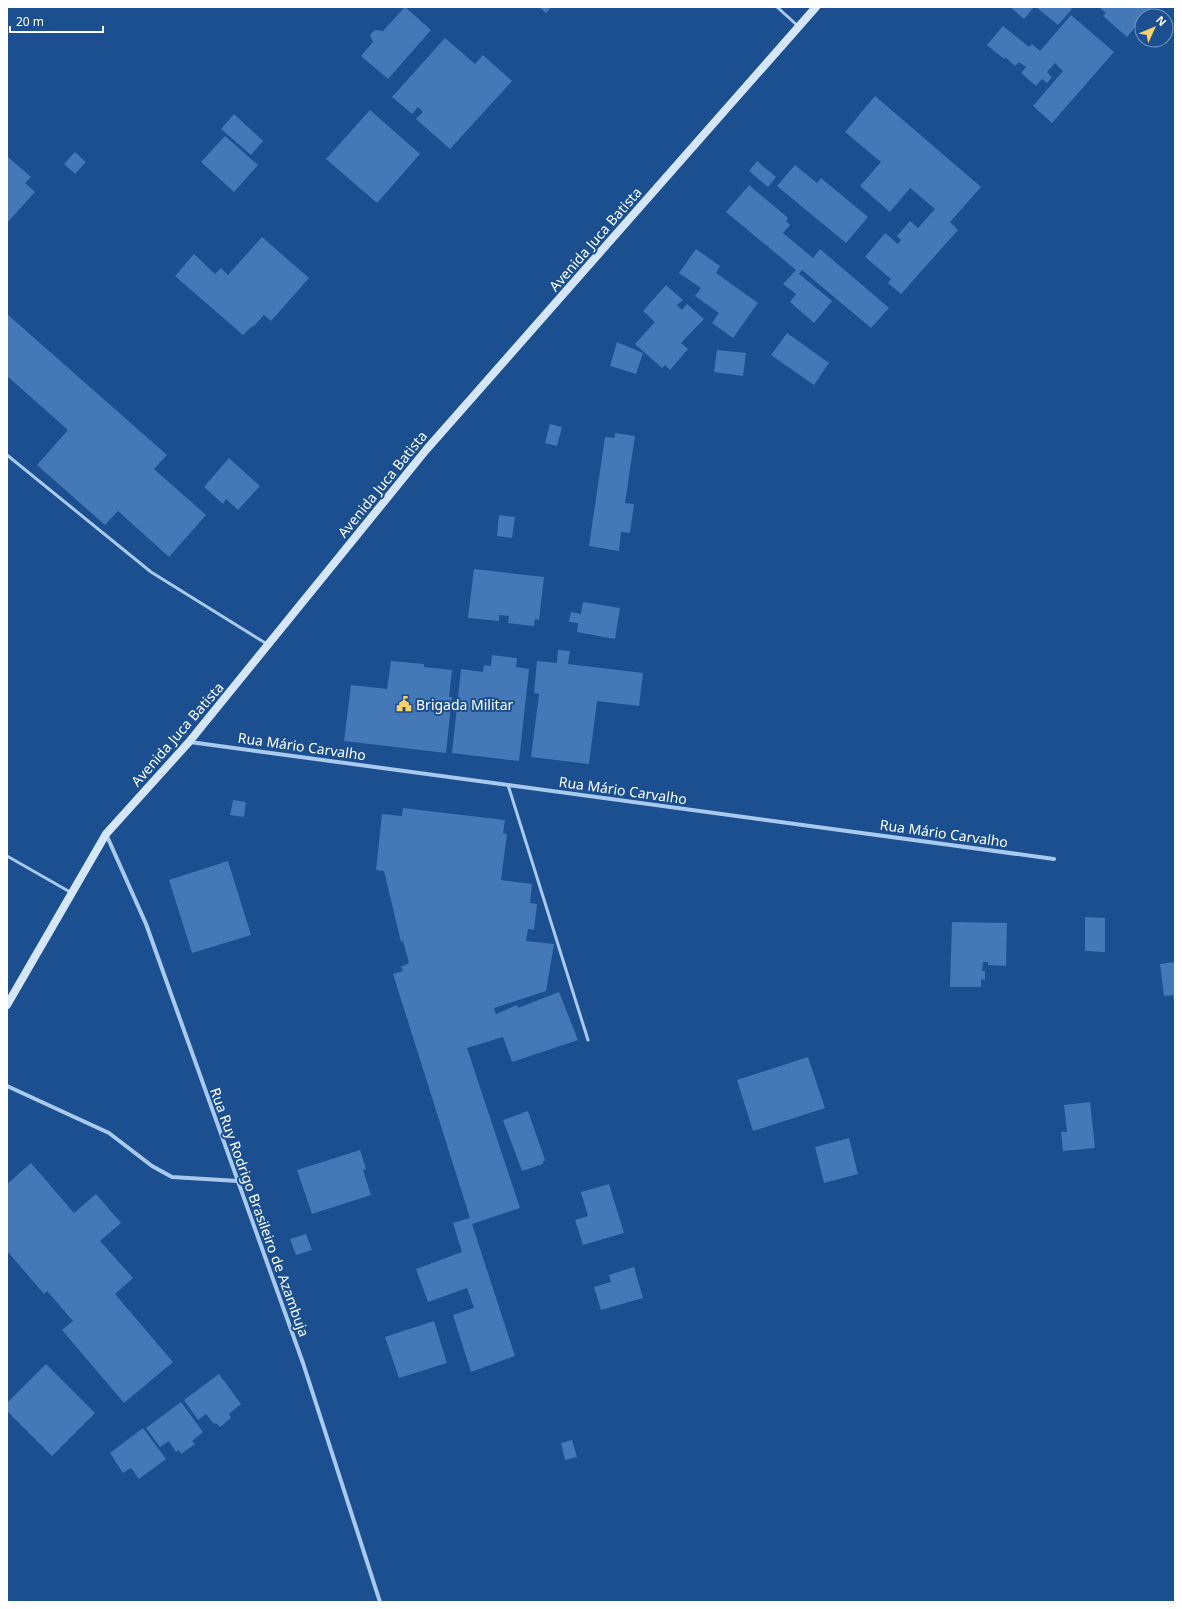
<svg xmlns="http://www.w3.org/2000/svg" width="1182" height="1609" viewBox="0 0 1182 1609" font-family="'Noto Sans',sans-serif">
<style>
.building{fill:#4478b7}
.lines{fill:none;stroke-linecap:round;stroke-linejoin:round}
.lane{stroke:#a9c9ee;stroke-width:3}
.street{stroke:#a9c9ee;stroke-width:4}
.secondary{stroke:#d6e6fa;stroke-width:8}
.labels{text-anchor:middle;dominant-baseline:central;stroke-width:4;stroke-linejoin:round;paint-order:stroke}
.street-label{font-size:14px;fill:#fff;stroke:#1b4f8f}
.poi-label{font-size:14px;fill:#fff;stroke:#1b4f8f;text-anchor:start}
</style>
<rect width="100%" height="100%" fill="#1b4f8f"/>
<g class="building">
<polygon points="405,7 431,30 388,79 361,56 373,42 370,35 375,30 383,31"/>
<polygon points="539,7 551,7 546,13"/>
<polygon points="1010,7 1034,7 1024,19"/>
<polygon points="1036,7 1069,7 1072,9 1058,25"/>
<polygon points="1099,7 1132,8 1152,7 1145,16 1142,16 1142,19 1127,37 1103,16 1106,13"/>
<polygon points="1071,15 1114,52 1052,123 1033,106 1063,71 1055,63 1047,72 1052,77 1047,83 1042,79 1036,86 1021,73 1026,67 1019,62 1015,66 1005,57 1004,59 987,45 1003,26 1029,47 1032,44 1040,51"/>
<polygon points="445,38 475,64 483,55 512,81 450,149 416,119 423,112 418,107 412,114 392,97"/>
<polygon points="875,96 981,187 950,222 958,230 901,294 888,283 891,279 865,257 885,233 898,244 901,240 897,236 910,221 918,228 935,209 910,188 890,212 860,186 881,162 845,132"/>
<polygon points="370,110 420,154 377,203 326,159"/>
<polygon points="234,114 263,141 251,155 221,129"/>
<polygon points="225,136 258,165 234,192 201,162"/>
<polygon points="75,152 86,162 75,174 64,164"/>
<polygon points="7,156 31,177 25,183 35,192 7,223"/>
<polygon points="757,161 776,177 768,187 749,171"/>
<polygon points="795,165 817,183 821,178 868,217 846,243 777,186"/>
<polygon points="749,185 788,218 786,221 790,225 783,233 813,258 820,249 889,308 871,328 802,270 799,274 832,301 814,323 790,302 796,294 783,284 796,270 726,212"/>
<polygon points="262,237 309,278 271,321 264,315 253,327 252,326 243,335 175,276 194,254 215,274 221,268 228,275"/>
<polygon points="696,249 720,266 716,273 758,303 733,338 712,323 719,313 695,296 701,288 679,273"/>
<polygon points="666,285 683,300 677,305 682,310 687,304 704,319 681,343 688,349 670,370 665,365 662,368 635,344 655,322 643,311"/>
<polygon points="7,314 167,455 154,469 206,515 169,557 118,511 105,525 37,465 68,430 7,376"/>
<polygon points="787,333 829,363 814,385 771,355"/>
<polygon points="617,342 643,353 636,374 610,366"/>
<polygon points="717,350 746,353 743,376 714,372"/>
<polygon points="550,424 562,427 557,446 545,443"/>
<polygon points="615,433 635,436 625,503 634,504 630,533 621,532 619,551 589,546 605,437 615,438"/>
<polygon points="229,458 260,486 238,510 226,499 223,504 204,487"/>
<polygon points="499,515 515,517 512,538 497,536"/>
<polygon points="474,569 544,577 539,620 535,619 534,626 508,623 509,616 499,615 499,621 468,618"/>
<polygon points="583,602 620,608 615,639 577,632 578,623 569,622 571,612 581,614"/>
<polygon points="558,650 570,651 568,664 643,673 639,706 597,701 589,764 531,757 539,694 534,693 537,661 557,663"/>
<polygon points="492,655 517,658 516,667 529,669 519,761 452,753 461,669 483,672 484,665 491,666"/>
<polygon points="391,661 424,664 424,667 452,670 449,697 452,697 446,753 344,741 351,685 387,689"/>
<polygon points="233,800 246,802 244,817 230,815"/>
<polygon points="403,808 505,820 503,833 507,834 501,880 532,884 530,903 537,904 534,930 528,929 526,941 554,944 546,991 494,1008 496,1014 517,1005 518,1008 559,992 578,1040 512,1062 503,1037 467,1048 520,1208 472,1224 515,1356 471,1372 453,1315 474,1308 467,1288 428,1302 416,1269 462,1252 453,1223 470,1218 393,974 403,971 401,967 409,963 403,941 401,942 384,871 376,870 382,814 402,816"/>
<polygon points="228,861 251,935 192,953 169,880"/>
<polygon points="1085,917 1105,918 1105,952 1085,951"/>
<polygon points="952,922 1007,923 1006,966 988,965 988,962 983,962 982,971 985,971 985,980 981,979 981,987 950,987"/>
<polygon points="1175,962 1175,1001 1174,1001 1173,995 1164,996 1160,964"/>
<polygon points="808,1057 825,1108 753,1131 737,1080"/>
<polygon points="1090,1102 1095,1148 1063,1151 1061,1132 1067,1132 1064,1105"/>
<polygon points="528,1111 545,1160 543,1162 543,1164 522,1171 503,1120"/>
<polygon points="849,1138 858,1174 824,1183 815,1147"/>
<polygon points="360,1150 366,1169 363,1170 371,1195 312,1214 297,1170"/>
<polygon points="31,1163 74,1213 96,1194 121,1223 100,1241 133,1278 115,1294 173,1362 124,1403 62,1330 73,1321 47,1291 44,1294 7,1251 7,1184"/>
<polygon points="609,1184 624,1233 583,1245 575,1220 588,1216 581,1192"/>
<polygon points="306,1234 312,1250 296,1255 290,1239"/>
<polygon points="634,1267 643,1298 601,1310 594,1287 611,1282 609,1275"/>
<polygon points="434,1321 447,1363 399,1378 385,1337"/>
<polygon points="46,1364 95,1413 52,1456 7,1411 7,1403"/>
<polygon points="219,1374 241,1404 229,1414 231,1418 220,1427 216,1423 214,1424 206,1414 198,1420 184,1400"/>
<polygon points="181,1402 203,1432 192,1441 195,1444 181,1454 179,1450 176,1452 169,1441 160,1447 146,1428"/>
<polygon points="143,1428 166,1459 139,1479 131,1468 123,1473 110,1453"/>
<polygon points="572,1440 577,1457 565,1460 561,1443"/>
</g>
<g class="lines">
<g class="lane">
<polyline points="777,7 798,26"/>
<polyline points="7,455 151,572 267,644"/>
<polyline points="508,785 588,1040"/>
<polyline points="7,856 70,892"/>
</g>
<g class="street">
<polyline points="190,742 1054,859"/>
<polyline points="106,834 146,924 303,1363 380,1602"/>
<polyline points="7,1086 109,1133 152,1166 172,1177 238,1181"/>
</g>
<polyline class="secondary" points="7,1005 106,834 189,742 426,450 816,7"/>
</g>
<defs>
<symbol id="civic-bare" viewBox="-9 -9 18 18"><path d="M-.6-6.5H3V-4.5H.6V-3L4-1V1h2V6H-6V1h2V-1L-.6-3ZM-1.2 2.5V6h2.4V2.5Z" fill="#ffd166" stroke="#1b4f8f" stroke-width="2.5" paint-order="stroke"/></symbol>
</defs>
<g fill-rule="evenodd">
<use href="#civic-bare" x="393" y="693" width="22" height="22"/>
</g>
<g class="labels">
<g class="street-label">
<text transform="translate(595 239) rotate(-49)">Avenida Juca Batista</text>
<text transform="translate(382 484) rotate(-51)">Avenida Juca Batista</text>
<text transform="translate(177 734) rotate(-49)">Avenida Juca Batista</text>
<text transform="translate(302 746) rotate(8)">Rua Mário Carvalho</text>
<text transform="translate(623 790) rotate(8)">Rua Mário Carvalho</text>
<text transform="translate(944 833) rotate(8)">Rua Mário Carvalho</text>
<text transform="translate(260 1212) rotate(70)">Rua Ruy Rodrigo Brasileiro de Azambuja</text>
</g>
<g class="poi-label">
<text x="416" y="704">Brigada Militar</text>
</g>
</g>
<rect width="1182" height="1609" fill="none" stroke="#ffffff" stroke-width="16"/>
<g transform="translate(1154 28) rotate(46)"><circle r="19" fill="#1b4f8f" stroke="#7695bc"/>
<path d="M0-3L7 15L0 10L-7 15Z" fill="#ffd166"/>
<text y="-6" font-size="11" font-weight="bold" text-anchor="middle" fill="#ffffff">N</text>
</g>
<path d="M10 26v6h93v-6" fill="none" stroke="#ffffff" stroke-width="2"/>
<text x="16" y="26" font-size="12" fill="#ffffff" stroke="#1b4f8f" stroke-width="3" paint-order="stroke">20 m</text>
</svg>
